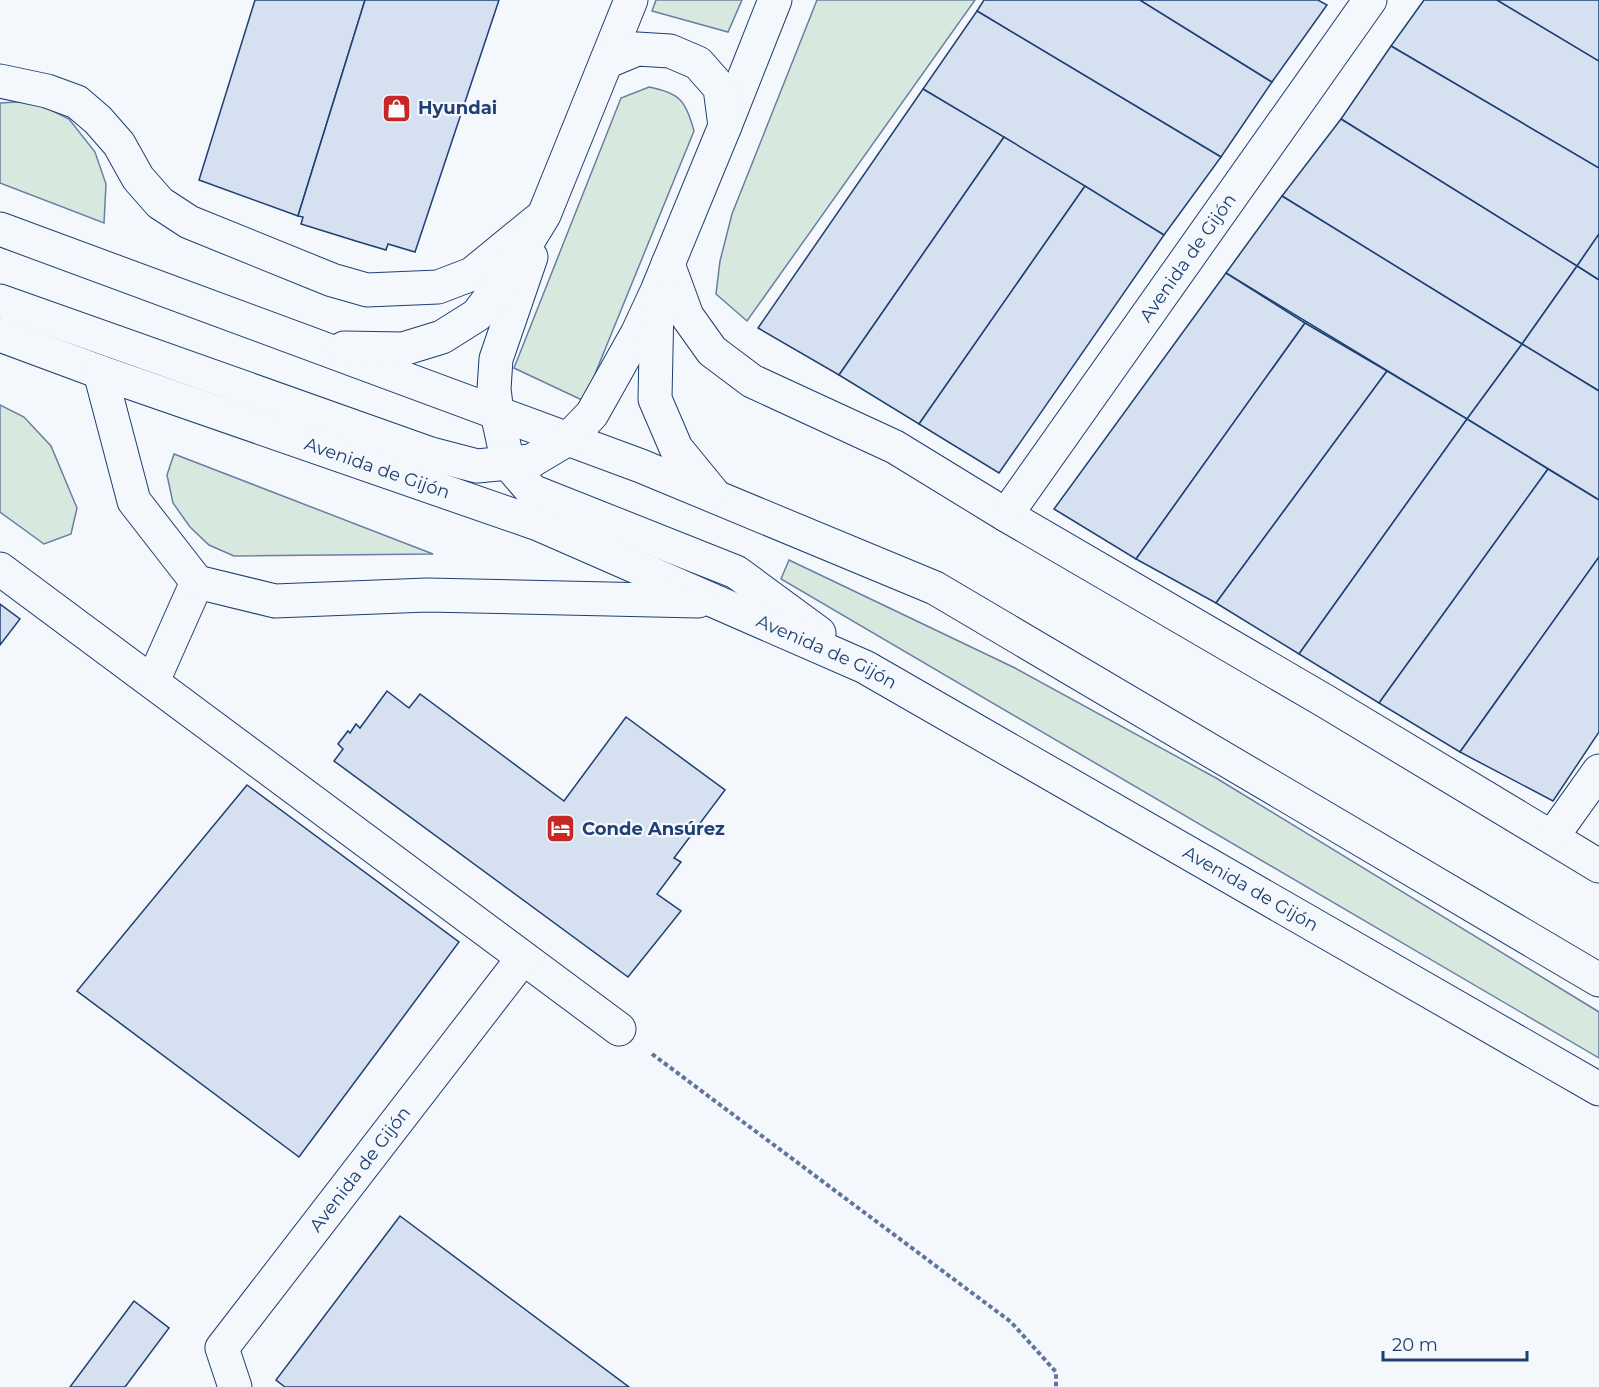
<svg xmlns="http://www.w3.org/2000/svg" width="1599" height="1387" viewBox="0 0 1599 1387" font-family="Montserrat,sans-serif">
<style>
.green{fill:#d7e8df;stroke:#687fa3;stroke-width:1.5}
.building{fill:#d5e0f0;stroke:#1d3f73;stroke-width:1.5}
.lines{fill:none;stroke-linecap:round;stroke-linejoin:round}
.minor-casing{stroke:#1d3f73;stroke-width:35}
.highway-casing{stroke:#1d3f73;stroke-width:35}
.path{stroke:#5e769c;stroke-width:4;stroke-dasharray:4.5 3;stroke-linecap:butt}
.minor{stroke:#f4f7fb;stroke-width:33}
.highway{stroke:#f4f7fb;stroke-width:33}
.labels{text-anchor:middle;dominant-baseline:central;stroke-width:4.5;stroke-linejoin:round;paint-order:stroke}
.poi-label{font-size:18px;font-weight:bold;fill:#1d3f73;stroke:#f4f7fb;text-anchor:start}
.street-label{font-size:18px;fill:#1d3f73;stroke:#f4f7fb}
</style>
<rect width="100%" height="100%" fill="#f4f7fb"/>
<g class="green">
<polygon points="656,0 742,0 728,32 652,11"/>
<polygon points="817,0 975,0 747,321 716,294 720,261 732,214"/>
<path d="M649 87C680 93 686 101 694 131L584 401 514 368 621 98Z"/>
<polygon points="33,101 69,119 95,152 106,184 104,223 0,183 0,103"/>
<polygon points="0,405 24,417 51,446 77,508 71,534 44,544 0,512"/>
<polygon points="174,454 433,554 234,556 209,545 190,527 173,503 167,475"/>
<polygon points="789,560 1015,668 1216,778 1599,1012 1599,1058 781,579"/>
</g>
<g class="building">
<polygon points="255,0 365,0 298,216 199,180"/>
<polygon points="365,0 499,0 415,252 388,244 386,250 359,242 301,224 303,217 298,216"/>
<polygon points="984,0 1140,0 1272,82 1221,157 977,11"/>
<polygon points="1140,0 1318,0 1327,5 1272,82"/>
<polygon points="1424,0 1497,0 1599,61 1599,168 1391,46"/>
<polygon points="1497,0 1599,0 1599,61"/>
<polygon points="977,11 1221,157 1164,235 923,89"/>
<polygon points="1391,46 1599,168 1599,234 1577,266 1341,119"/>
<polygon points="923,89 1004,137 839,375 758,328"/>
<polygon points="1341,119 1577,266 1522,344 1282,196"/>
<polygon points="1004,137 1085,186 919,424 839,375"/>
<polygon points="1085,186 1164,235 999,473 919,424"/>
<polygon points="1282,196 1522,344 1467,419 1226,273"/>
<polygon points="1599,234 1599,280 1577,266"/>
<polygon points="1577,266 1599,280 1599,391 1522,344"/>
<polygon points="1226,273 1305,323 1136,559 1054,509"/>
<polygon points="1305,323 1387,371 1216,603 1136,559"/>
<polygon points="1522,344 1599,391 1599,500 1467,419"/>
<polygon points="1387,371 1467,419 1299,654 1216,603"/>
<polygon points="1467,419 1548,469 1379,703 1299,654"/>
<polygon points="1548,469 1599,500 1599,557 1460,752 1379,703"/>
<polygon points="1599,557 1599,732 1553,801 1460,752"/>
<polygon points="0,604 20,619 0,645"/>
<polygon points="387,691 409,708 420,694 564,801 626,717 725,790 674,858 681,862 657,894 681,911 628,977 334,761 343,749 338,744 348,731 350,733 356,724 360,728"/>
<polygon points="247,785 459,942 299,1157 77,991"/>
<polygon points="400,1216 629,1387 285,1387 276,1380"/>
<polygon points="134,1301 169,1328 125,1387 70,1387"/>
</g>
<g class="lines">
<defs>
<g id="minor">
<polyline points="606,62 631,0"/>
<polyline points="0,81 47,91 77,102 98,120 119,144 138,178 160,203 189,222 332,280 367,290 438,287 472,274 538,220"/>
<polyline points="725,126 775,0"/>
<polyline points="668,264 687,316 712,351 752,381 895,447 1006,515 1325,701 1599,866"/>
<path id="s1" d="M1006 515 1370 0"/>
<polyline points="0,569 619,1029"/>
<polyline points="153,681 197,582"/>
<polyline points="1552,837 1599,771"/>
<path id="s2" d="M235 1387 222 1348 523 958"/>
</g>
<g id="highway">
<polyline points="0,229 641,466 935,588 1599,980"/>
<polyline points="531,257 496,359 494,389 497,413 508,463 532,491 736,572 819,633"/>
<polyline points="0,301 431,454 477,466 508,463 531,461 568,439 592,414 638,332 657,291 725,126 720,88 698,63 670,51 637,49 606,62 544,215 508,274 477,315 442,337 403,349 344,348"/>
<polyline points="657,303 655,399 676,448 712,492"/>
<path id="s3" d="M0 335 100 372 538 524 865 667 1599 1089"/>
<polyline points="100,372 134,501 197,582 275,601 427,595 698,601"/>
</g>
</defs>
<use href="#minor" class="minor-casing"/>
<use href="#highway" class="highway-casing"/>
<polyline class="path" points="652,1054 1011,1322 1056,1372 1056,1387"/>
<use href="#minor" class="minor"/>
<use href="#highway" class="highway"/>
</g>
<defs>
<symbol id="shop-square" viewBox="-11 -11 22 22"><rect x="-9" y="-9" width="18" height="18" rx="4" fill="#c62828" stroke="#f4f7fb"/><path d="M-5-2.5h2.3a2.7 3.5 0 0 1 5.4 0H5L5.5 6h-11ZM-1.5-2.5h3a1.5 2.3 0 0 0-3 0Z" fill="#fff"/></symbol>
<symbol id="hotel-square" viewBox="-11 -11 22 22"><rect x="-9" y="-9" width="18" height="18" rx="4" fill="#c62828" stroke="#f4f7fb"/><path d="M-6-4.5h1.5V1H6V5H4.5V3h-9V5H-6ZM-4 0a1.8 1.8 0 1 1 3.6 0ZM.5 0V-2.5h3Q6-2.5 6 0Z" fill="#fff"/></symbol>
</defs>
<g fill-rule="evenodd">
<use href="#shop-square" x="380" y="92" width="33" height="33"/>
<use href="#hotel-square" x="544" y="812" width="33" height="33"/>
</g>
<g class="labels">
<g class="poi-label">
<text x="418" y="108">Hyundai</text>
<text x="582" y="829">Conde Ansúrez</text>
</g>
<g class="street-label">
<text stroke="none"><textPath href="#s1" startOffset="315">Avenida de Gijón</textPath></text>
<text stroke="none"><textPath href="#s3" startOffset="400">Avenida de Gijón</textPath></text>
<text stroke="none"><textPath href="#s3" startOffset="886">Avenida de Gijón</textPath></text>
<text stroke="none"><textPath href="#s3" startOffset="1372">Avenida de Gijón</textPath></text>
<text stroke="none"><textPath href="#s2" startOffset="267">Avenida de Gijón</textPath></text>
</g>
</g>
<path d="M1383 1351v9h144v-9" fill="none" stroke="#1d3f73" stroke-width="3"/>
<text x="1392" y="1351" font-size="18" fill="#1d3f73" stroke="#f4f7fb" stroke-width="4.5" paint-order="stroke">20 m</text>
</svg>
